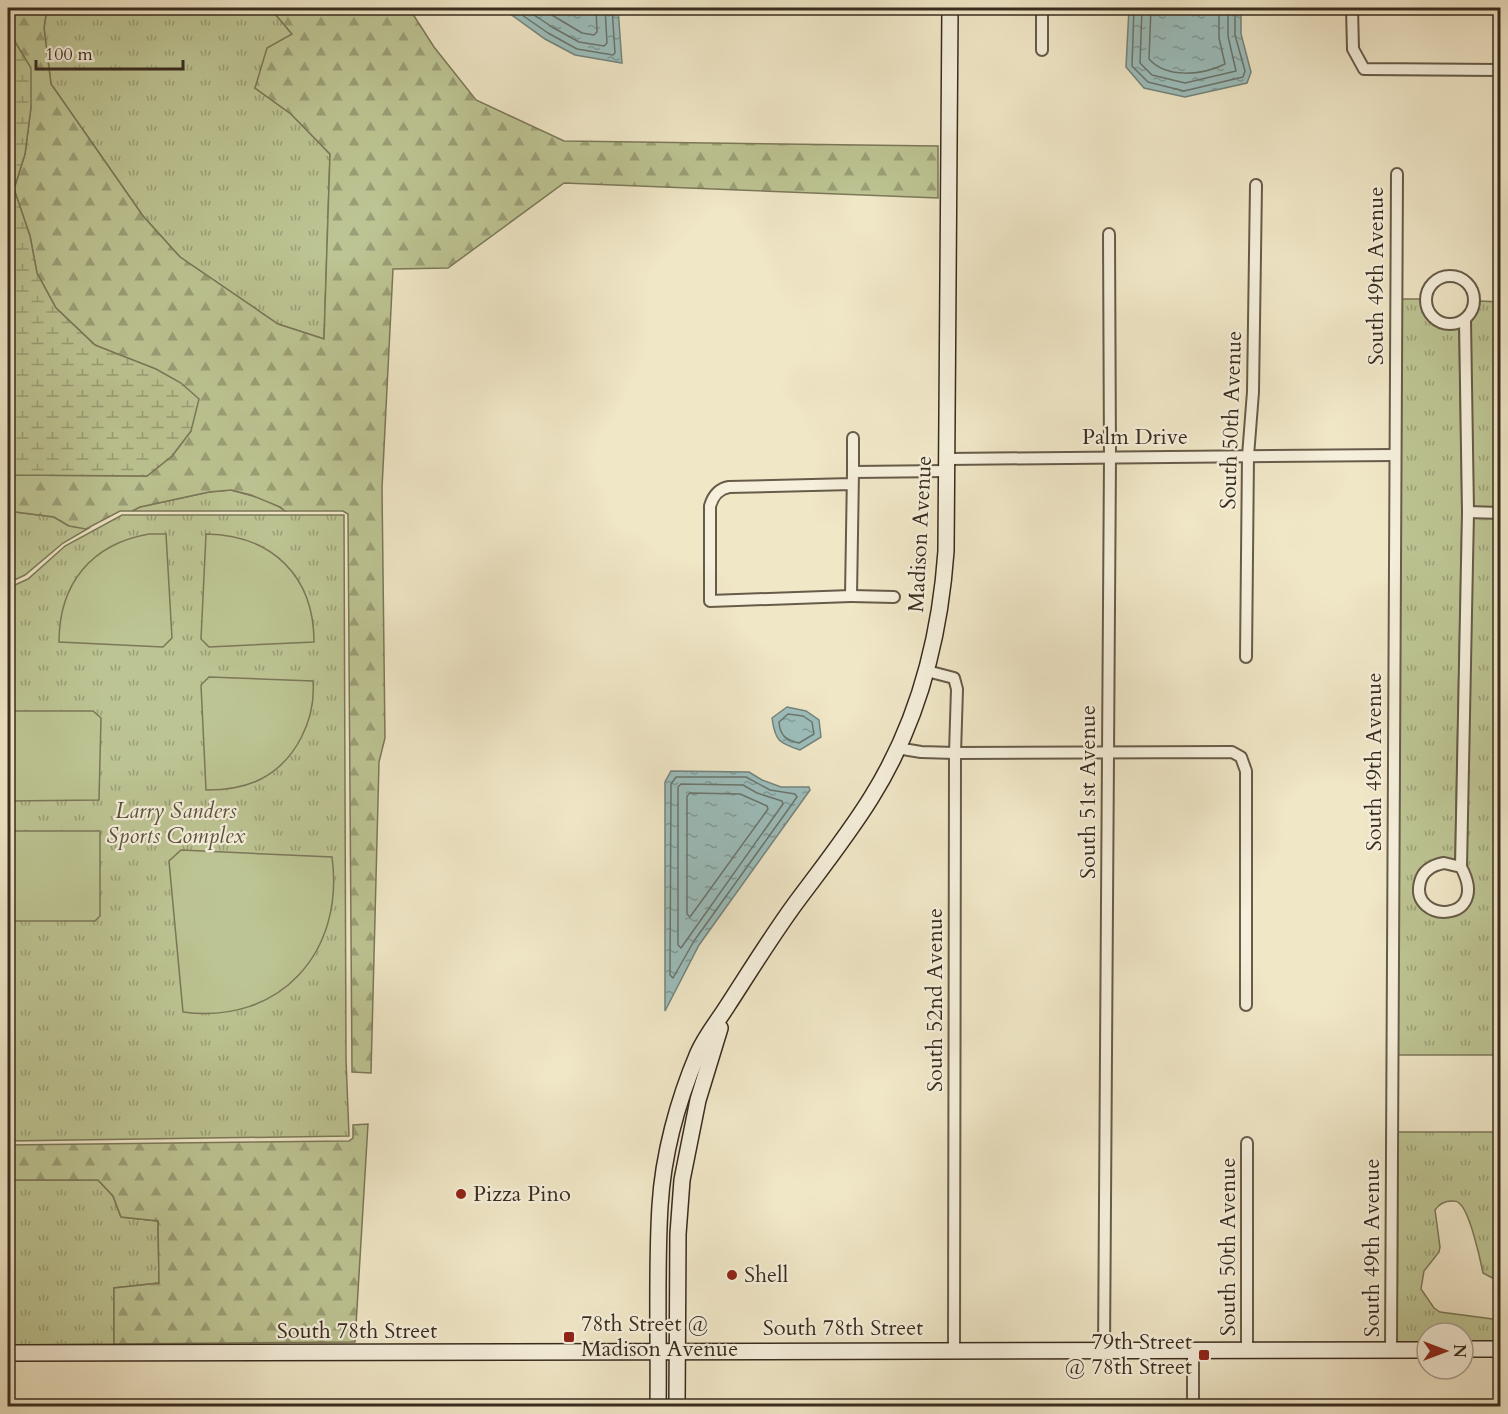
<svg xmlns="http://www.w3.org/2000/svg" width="1508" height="1414" viewBox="0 0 1508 1414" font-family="Cardo,serif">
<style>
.grass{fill:url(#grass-tufts);stroke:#7b7859;stroke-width:1.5}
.forest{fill:url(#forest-firs);stroke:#7b7859;stroke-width:1.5}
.wetland{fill:url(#wetland-marsh);stroke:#7b7859;stroke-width:1.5}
.garden{fill:#bdc493;stroke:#7b7859;stroke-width:1.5}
.water{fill:url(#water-ripples);stroke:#74847d;stroke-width:1.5}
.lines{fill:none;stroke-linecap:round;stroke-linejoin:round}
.shore{stroke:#6a756e;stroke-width:1.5}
.street-casing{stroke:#675b49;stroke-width:14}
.secondary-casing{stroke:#392c1f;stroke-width:18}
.street{stroke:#f5efdb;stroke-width:10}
.secondary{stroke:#f5efdb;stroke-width:15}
.poi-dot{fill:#8f2418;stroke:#f5efdb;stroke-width:2}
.labels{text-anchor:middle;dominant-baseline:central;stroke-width:4.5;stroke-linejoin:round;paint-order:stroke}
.street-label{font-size:22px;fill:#392c1f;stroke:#f5efdb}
.park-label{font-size:22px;font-style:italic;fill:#5a523c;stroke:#f5efdb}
.poi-label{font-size:22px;fill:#392c1f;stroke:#f5efdb;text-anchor:start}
</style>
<defs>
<pattern id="grass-tufts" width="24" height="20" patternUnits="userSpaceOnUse" patternTransform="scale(1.5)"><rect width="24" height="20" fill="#bdc493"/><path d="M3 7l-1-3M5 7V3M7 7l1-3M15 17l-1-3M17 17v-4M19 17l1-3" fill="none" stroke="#9b9f77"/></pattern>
<pattern id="forest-firs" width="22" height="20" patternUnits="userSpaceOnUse" patternTransform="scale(1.5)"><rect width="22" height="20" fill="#bdc493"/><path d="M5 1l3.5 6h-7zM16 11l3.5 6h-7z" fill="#9b9f77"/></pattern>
<pattern id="wetland-marsh" width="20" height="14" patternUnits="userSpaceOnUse" patternTransform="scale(1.5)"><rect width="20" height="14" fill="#bdc493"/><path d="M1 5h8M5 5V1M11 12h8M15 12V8" fill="none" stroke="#9b9f77"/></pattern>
<pattern id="water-ripples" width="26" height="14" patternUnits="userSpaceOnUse" patternTransform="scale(1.5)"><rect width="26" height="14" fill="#9cbebc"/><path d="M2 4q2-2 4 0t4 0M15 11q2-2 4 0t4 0" fill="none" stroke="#809b98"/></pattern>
</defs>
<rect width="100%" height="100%" fill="#f0e7c7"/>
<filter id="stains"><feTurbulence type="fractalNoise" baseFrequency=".00333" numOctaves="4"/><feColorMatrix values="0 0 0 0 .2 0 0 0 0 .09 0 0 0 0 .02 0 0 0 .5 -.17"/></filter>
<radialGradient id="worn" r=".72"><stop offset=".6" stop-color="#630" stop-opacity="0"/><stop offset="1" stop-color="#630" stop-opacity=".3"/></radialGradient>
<g class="grass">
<polygon points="47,8 270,8 292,34 255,88 291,114 330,154 324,339 278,324 180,257 143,216 51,84 44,28"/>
<path d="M1402 299H1420C1421 322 1438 331 1459 328L1462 512 1455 860C1441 858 1427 859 1418 872 1414 879 1413 887 1414 894 1423 933 1494 923 1466 866L1473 518H1500V1055H1398Z"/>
<polygon points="1480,301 1500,302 1500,508 1473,508 1470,322 1479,309"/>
<path d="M231 490C248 495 271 499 285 511H132L140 507 209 492Z"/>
<polygon points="8,511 54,517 69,526 89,528 63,543 25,575 8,583"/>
<polygon points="122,515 344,515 346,1059 349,1136 8,1141 8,588 28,579 65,546"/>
<path d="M1398 1132H1500V1282L1483 1273C1480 1258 1470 1213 1460 1204 1457 1201 1456 1201 1452 1201 1444 1201 1439 1204 1435 1210L1440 1247 1439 1252 1424 1271 1421 1289 1434 1308 1440 1312 1500 1320V1344H1463V1333H1427V1345H1397Z"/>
<polygon points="8,1180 98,1180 113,1196 121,1217 158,1221 159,1283 114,1288 114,1344 8,1345"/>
</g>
<g class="forest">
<polygon points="8,8 47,8 44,28 51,84 143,216 180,257 278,324 324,339 330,154 291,114 255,88 267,48 292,34 270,8 409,8 434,47 476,100 564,141 938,146 938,198 564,183 448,268 393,269 382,488 385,738 379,762 371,1073 352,1072 348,514 343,511 285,511 280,507 251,495 231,490 209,492 140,507 132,511 120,511 86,529 69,526 54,517 8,511 8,475 147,476 172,456 191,431 120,356 95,345 56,308 37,273 30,236 14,189 25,154 31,107 14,40 8,33"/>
<polygon points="368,1124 355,1342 114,1344 114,1288 159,1283 158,1221 121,1217 113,1196 98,1180 8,1180 8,1145 349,1141 353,1138 353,1125"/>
</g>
<polygon class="wetland" points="8,33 14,40 31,68 31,107 25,154 14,189 30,236 37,273 56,308 95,345 156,369 181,383 199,399 191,431 172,456 147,476 8,475"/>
<g class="garden">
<path d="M149 534H166L172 638 163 647 59 642C59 584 91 544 149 534Z"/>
<path d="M206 534C272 535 314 576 314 642L209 647 201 639Z"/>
<path d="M209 677 313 681C316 719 296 761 261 779 244 788 225 790 206 790L201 685Z"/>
<polygon points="8,711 93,711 101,718 99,800 8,801"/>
<polygon points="8,831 100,831 100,916 95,921 8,921"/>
<path d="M181 850 332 857C345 952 280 1025 183 1012L169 861Z"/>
</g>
<g class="water">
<polygon points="502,8 618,8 622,63 575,55 545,39"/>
<polygon points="1129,8 1241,8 1241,34 1251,72 1247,83 1185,97 1144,88 1126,67"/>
<path d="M787 707 806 711 819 720 821 737 800 750C779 743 775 741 772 718Z"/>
<polygon points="671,771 749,772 762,780 781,787 809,787 810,790 699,945 665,1011 665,782"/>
</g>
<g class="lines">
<g class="shore">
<polyline points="512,8 548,33 577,49 613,55 615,53 612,8"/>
<polyline points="524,8 552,27 579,42 604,46 607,43 605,8"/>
<polyline points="540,8 582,33 594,35 597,32 596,8"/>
<polyline points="1134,8 1132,66 1148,82 1184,91 1243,77 1245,71 1235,35 1235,8"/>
<polyline points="1142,8 1140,63 1152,75 1185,83 1236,71 1228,36 1228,8"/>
<path d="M1151 8 1149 59C1167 79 1203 75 1225 64L1219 38V8"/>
<path d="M788 714 803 716 812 722 814 734 799 743C786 740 780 736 779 722Z"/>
<polygon points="676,777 746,777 770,790 795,794 797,797 694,941 673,978 670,975 671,784"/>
<polygon points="681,784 743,785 757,793 782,801 783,804 681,948 678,945 678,787"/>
<polygon points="690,793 740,794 767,806 768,809 690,917 687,914 687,796"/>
</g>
<defs>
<g id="street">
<polyline points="1042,8 1042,50"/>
<polyline points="1352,8 1353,49 1364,69 1500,70"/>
<circle cx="1450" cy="300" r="24"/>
<polyline points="1465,320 1468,512 1500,513"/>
<polyline points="947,459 1395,455"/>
<polyline points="853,472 853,438"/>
<path d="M852 484 729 487C718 489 713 496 710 506V601L851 596 853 472 947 471"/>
<polyline points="851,596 894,597"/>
<polyline points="1246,657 1248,456 1253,392 1256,185"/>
<polyline points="927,671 954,678 957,689 955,753 954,1350"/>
<polyline points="897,748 921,752 955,753 1232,752 1241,757 1246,771 1246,1005"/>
<path d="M1444 863 1461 867C1492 924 1409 924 1420 882 1423 870 1433 865 1444 863Z"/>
<polyline points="1461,867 1468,512"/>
<polyline points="1247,1143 1247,1351"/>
<polyline points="1391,1350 1397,174"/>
<polyline points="1104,1351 1110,457 1109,234"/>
<polyline points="1193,1351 1193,1406"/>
</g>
<g id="secondary">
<polyline points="1463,1349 1500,1349"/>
<polyline points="8,1353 1427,1350"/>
<path d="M658 1406C659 1340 656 1272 660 1206 663 1155 678 1100 698 1053 706 1035 718 1021 728 1005 750 971 771 937 795 904 821 869 848 835 871 798 918 723 940 638 946 551L950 8"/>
<polyline points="677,1406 678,1234 682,1180 698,1100 720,1028"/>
</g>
</defs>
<use href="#street" class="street-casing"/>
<use href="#secondary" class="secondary-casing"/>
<use href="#street" class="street"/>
<use href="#secondary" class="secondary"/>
</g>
<g class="poi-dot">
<circle cx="461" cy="1194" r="6"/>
<circle cx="732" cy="1275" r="6"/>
<rect x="563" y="1331" width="12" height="12" rx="3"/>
<rect x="1198" y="1349" width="12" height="12" rx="3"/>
</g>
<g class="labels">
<g class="street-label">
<text transform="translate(1376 276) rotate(-90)">South 49th Avenue</text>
<text transform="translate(1231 420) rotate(-88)">South 50th Avenue</text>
<text x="1135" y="437">Palm Drive</text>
<text transform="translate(920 534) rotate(-87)">Madison Avenue</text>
<text transform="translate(1374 762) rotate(-90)">South 49th Avenue</text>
<text transform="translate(1088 792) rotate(-90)">South 51st Avenue</text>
<text transform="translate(935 1000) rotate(-90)">South 52nd Avenue</text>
<text transform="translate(1228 1247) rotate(-90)">South 50th Avenue</text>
<text transform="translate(1372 1248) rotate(-90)">South 49th Avenue</text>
<text x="843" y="1328">South 78th Street</text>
<text x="357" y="1331">South 78th Street</text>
</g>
<g class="park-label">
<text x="176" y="811">Larry Sanders<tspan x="176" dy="25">Sports Complex</tspan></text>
</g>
<g class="poi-label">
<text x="473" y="1194">Pizza Pino</text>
<text x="744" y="1275">Shell</text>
<text x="581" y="1324">78th Street @<tspan x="581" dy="25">Madison Avenue</tspan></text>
<text x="1192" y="1342" text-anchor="end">79th Street<tspan x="1192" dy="25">@ 78th Street</tspan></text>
</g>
</g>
<rect width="1508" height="1414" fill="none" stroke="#f0e7c7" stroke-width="30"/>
<rect x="9" y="9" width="1490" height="1396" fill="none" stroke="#392c1f" stroke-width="3"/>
<rect x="15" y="15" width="1478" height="1384" fill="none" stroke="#392c1f" stroke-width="1.5"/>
<g transform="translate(1445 1351) rotate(90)"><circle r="28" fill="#f5efdb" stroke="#aaa190" stroke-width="1.5"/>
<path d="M0-4.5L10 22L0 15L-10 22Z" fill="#8f2418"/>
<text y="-9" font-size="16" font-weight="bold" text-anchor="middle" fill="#392c1f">N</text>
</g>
<path d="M36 60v9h147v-9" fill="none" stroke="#392c1f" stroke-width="3"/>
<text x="45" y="60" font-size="18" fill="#392c1f" stroke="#f5efdb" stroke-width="4.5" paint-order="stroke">100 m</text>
<rect width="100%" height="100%" filter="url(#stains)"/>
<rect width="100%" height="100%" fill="url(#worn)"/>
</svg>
